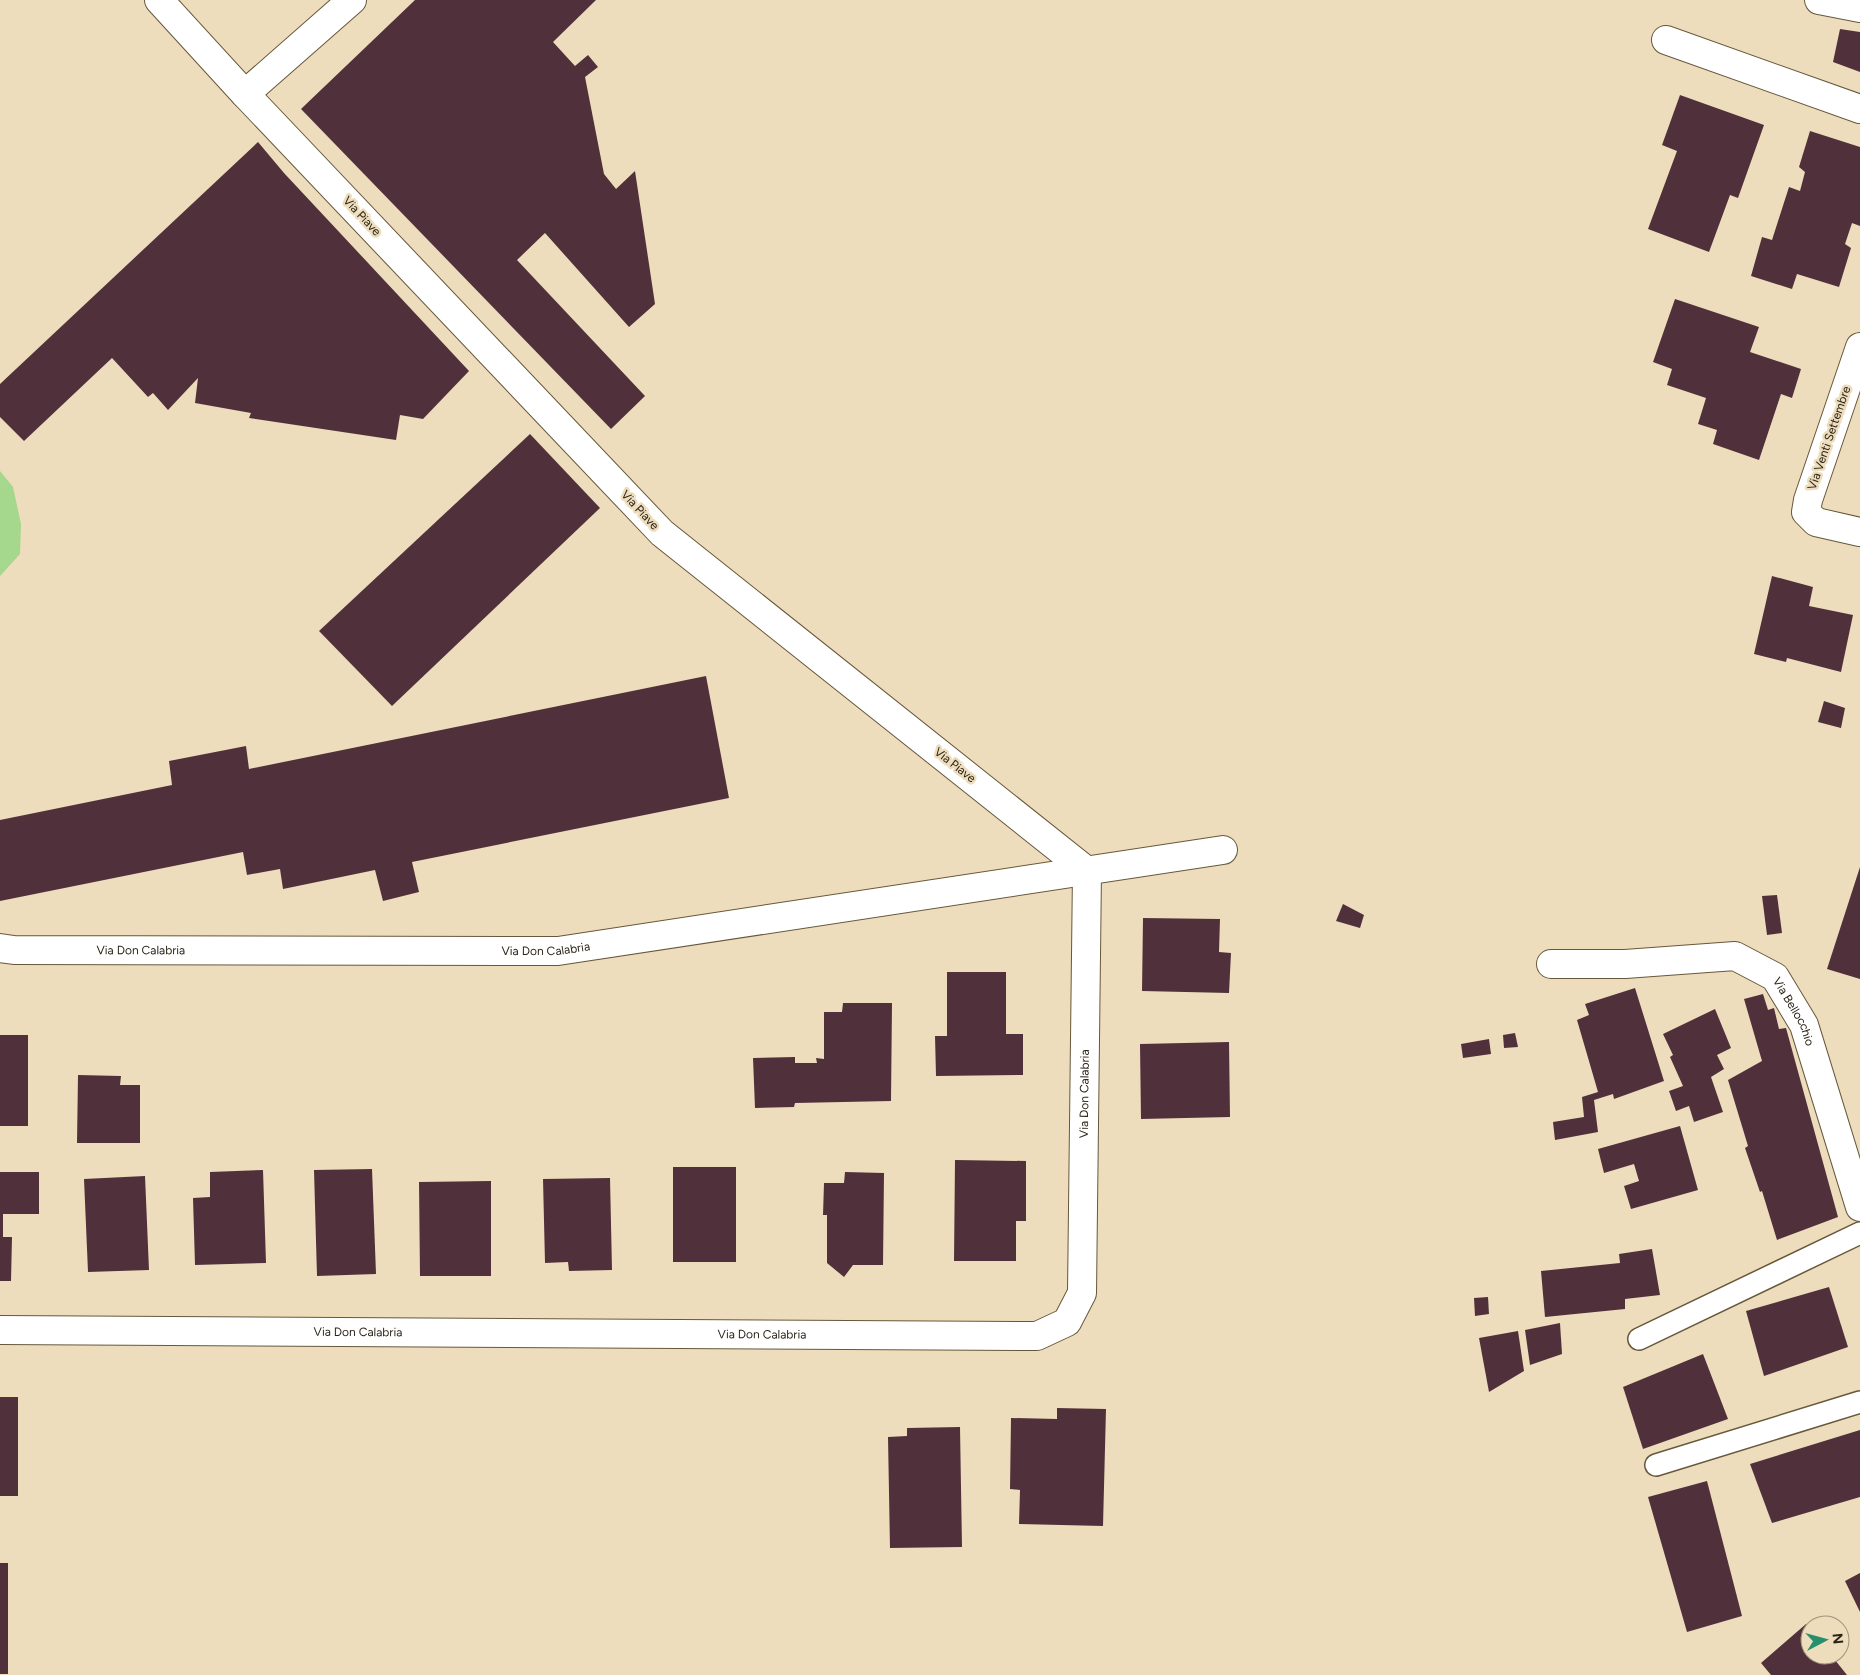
<svg xmlns="http://www.w3.org/2000/svg" width="1860" height="1675" viewBox="0 0 1860 1675" font-family="Figtree,sans-serif">
<style>
.green{fill:#a5d78d}
.building{fill:#50313b}
.lines{fill:none;stroke-linecap:round;stroke-linejoin:round}
.service-casing{stroke:#67583b;stroke-width:24}
.minor-casing{stroke:#67583b;stroke-width:30}
.service{stroke:#fff;stroke-width:21}
.minor{stroke:#fff;stroke-width:28}
.labels{text-anchor:middle;dominant-baseline:central;stroke-width:5;stroke-linejoin:round;paint-order:stroke}
.street-label{font-size:12px;fill:#2a2417;stroke:#eeddbc}
</style>
<rect width="100%" height="100%" fill="#eeddbc"/>
<polygon class="green" points="0,471 13,487 21,524 20,554 0,576"/>
<g class="building">
<polygon points="415,0 596,0 553,42 575,66 588,55 598,67 585,77 604,174 616,189 635,171 655,304 629,327 545,233 517,260 645,396 611,429 301,109"/>
<polygon points="1840,29 1860,32 1860,72 1833,62"/>
<polygon points="1680,95 1764,125 1738,198 1730,195 1709,252 1648,229 1677,151 1662,145"/>
<polygon points="1810,131 1860,147 1860,226 1852,223 1845,244 1851,248 1839,287 1797,274 1792,289 1751,276 1762,237 1772,240 1789,187 1800,191 1805,172 1799,167"/>
<polygon points="258,142 284,173 469,371 423,419 400,415 396,440 249,418 251,413 195,403 198,378 168,410 153,393 148,397 112,358 24,441 0,417 0,384"/>
<polygon points="1675,299 1759,327 1750,352 1801,369 1792,398 1781,394 1759,460 1713,444 1717,430 1698,424 1706,398 1667,385 1672,369 1653,362"/>
<polygon points="530,434 600,508 392,706 319,631"/>
<polygon points="1772,576 1813,587 1809,606 1853,615 1841,672 1787,658 1786,662 1754,654"/>
<polygon points="706,676 729,798 412,862 419,892 383,901 375,870 283,889 280,869 247,875 243,852 0,901 0,820 172,785 169,761 246,746 249,769"/>
<polygon points="1824,701 1845,708 1841,728 1818,722"/>
<polygon points="1860,867 1860,979 1827,969"/>
<polygon points="1777,895 1782,933 1767,935 1762,896"/>
<polygon points="1343,904 1364,915 1360,928 1336,921"/>
<polygon points="1143,918 1220,919 1219,952 1231,953 1229,993 1142,991"/>
<polygon points="947,972 1006,972 1006,1034 1023,1034 1023,1075 936,1076 935,1036 947,1036"/>
<polygon points="1635,988 1664,1081 1614,1099 1613,1094 1594,1100 1598,1132 1555,1140 1553,1122 1584,1117 1582,1097 1598,1092 1577,1020 1589,1015 1585,1004"/>
<polygon points="1763,994 1768,1010 1774,1008 1779,1029 1786,1028 1838,1217 1777,1240 1762,1191 1760,1192 1745,1148 1748,1146 1728,1080 1762,1061 1744,999"/>
<polygon points="843,1003 892,1003 891,1101 795,1103 794,1107 755,1108 753,1058 795,1057 795,1063 817,1063 816,1058 824,1059 824,1012 842,1012"/>
<polygon points="1715,1009 1731,1048 1717,1055 1724,1069 1711,1077 1723,1112 1694,1122 1689,1106 1676,1111 1669,1091 1683,1086 1670,1057 1673,1055 1663,1034"/>
<polygon points="1515,1033 1518,1047 1504,1048 1503,1035"/>
<rect x="0" y="1035" width="28" height="91"/>
<polygon points="1489,1039 1491,1054 1463,1058 1461,1044"/>
<polygon points="1229,1042 1230,1117 1141,1119 1140,1044"/>
<polygon points="78,1075 121,1076 120,1085 140,1085 140,1143 77,1143"/>
<polygon points="1680,1126 1698,1190 1631,1209 1624,1186 1639,1181 1634,1164 1604,1173 1598,1149"/>
<polygon points="955,1160 1026,1161 1026,1221 1016,1221 1016,1261 954,1261"/>
<rect x="673" y="1167" width="63" height="95"/>
<polygon points="372,1169 376,1274 317,1276 314,1170"/>
<polygon points="263,1170 266,1263 195,1265 193,1198 210,1197 210,1172"/>
<polygon points="0,1172 39,1172 39,1214 3,1214 3,1237 12,1237 11,1281 0,1281"/>
<polygon points="845,1172 884,1173 883,1265 853,1265 844,1277 827,1263 827,1215 823,1215 824,1183 844,1183"/>
<polygon points="145,1176 149,1270 88,1272 84,1179"/>
<polygon points="610,1178 612,1270 569,1271 568,1262 545,1263 543,1179"/>
<polygon points="491,1181 491,1276 420,1276 419,1182"/>
<polygon points="1652,1249 1660,1295 1625,1299 1625,1309 1545,1317 1541,1271 1620,1263 1619,1254"/>
<polygon points="1829,1287 1848,1347 1764,1376 1746,1311"/>
<polygon points="1488,1297 1489,1314 1475,1316 1474,1298"/>
<polygon points="1560,1323 1562,1354 1530,1365 1525,1330"/>
<polygon points="1518,1331 1524,1371 1489,1392 1479,1338"/>
<polygon points="1703,1354 1728,1419 1643,1449 1623,1387"/>
<rect x="0" y="1397" width="18" height="99"/>
<polygon points="1057,1408 1106,1409 1103,1526 1019,1524 1020,1490 1010,1489 1011,1418 1057,1419"/>
<polygon points="960,1427 962,1547 890,1548 888,1437 907,1436 907,1428"/>
<polygon points="1860,1430 1860,1497 1772,1523 1750,1464"/>
<polygon points="1707,1481 1742,1616 1687,1632 1648,1497"/>
<rect x="0" y="1563" width="8" height="111"/>
<polygon points="1860,1573 1860,1612 1845,1581"/>
<polygon points="1806,1624 1810,1629 1810,1655 1831,1655 1847,1675 1771,1675 1761,1663"/>
</g>
<g class="lines">
<defs>
<g id="service">
<polyline points="1639,1339 1860,1233"/>
<polyline points="1656,1465 1860,1402"/>
</g>
<g id="minor">
<polyline points="159,0 245,94 352,0"/>
<polyline points="1819,0 1860,8"/>
<polyline points="1666,40 1860,109"/>
<polyline points="1860,347 1808,500 1806,512 1816,522 1860,532"/>
<path id="s1" d="M0 948 14 950 558 951 1223 850"/>
<path id="s2" d="M1551 964H1625L1735 956 1775 977 1804 1025 1860 1207"/>
<path id="s3" d="M0 1330 1037 1336 1067 1322 1082 1293 1087 871 662 533 245 94"/>
</g>
</defs>
<use href="#service" class="service-casing"/>
<use href="#minor" class="minor-casing"/>
<use href="#service" class="service"/>
<use href="#minor" class="minor"/>
</g>
<g class="labels">
<g class="street-label">
<text transform="translate(362 216) rotate(47)">Via Piave</text>
<text transform="translate(1829 438) rotate(-71)">Via Venti Settembre</text>
<text transform="translate(640 510) rotate(47)">Via Piave</text>
<text transform="translate(955 765) rotate(38)">Via Piave</text>
<text stroke="none"><textPath href="#s1" startOffset="546">Via Don Calabria</textPath></text>
<text stroke="none"><textPath href="#s1" startOffset="141">Via Don Calabria</textPath></text>
<text stroke="none"><textPath href="#s2" startOffset="269">Via Bellocchio</textPath></text>
<text stroke="none"><textPath href="#s3" startOffset="1302">Via Don Calabria</textPath></text>
<text stroke="none"><textPath href="#s3" startOffset="358">Via Don Calabria</textPath></text>
<text stroke="none"><textPath href="#s3" startOffset="762">Via Don Calabria</textPath></text>
</g>
</g>
<g transform="translate(1825 1640) rotate(84)"><circle r="24" fill="#eeddbc" stroke="#a0937a"/>
<path d="M0-4L9 19L0 12L-9 19Z" fill="#268f6c"/>
<text y="-8" font-size="14" font-weight="bold" text-anchor="middle" fill="#2a2417">N</text>
</g>
</svg>
